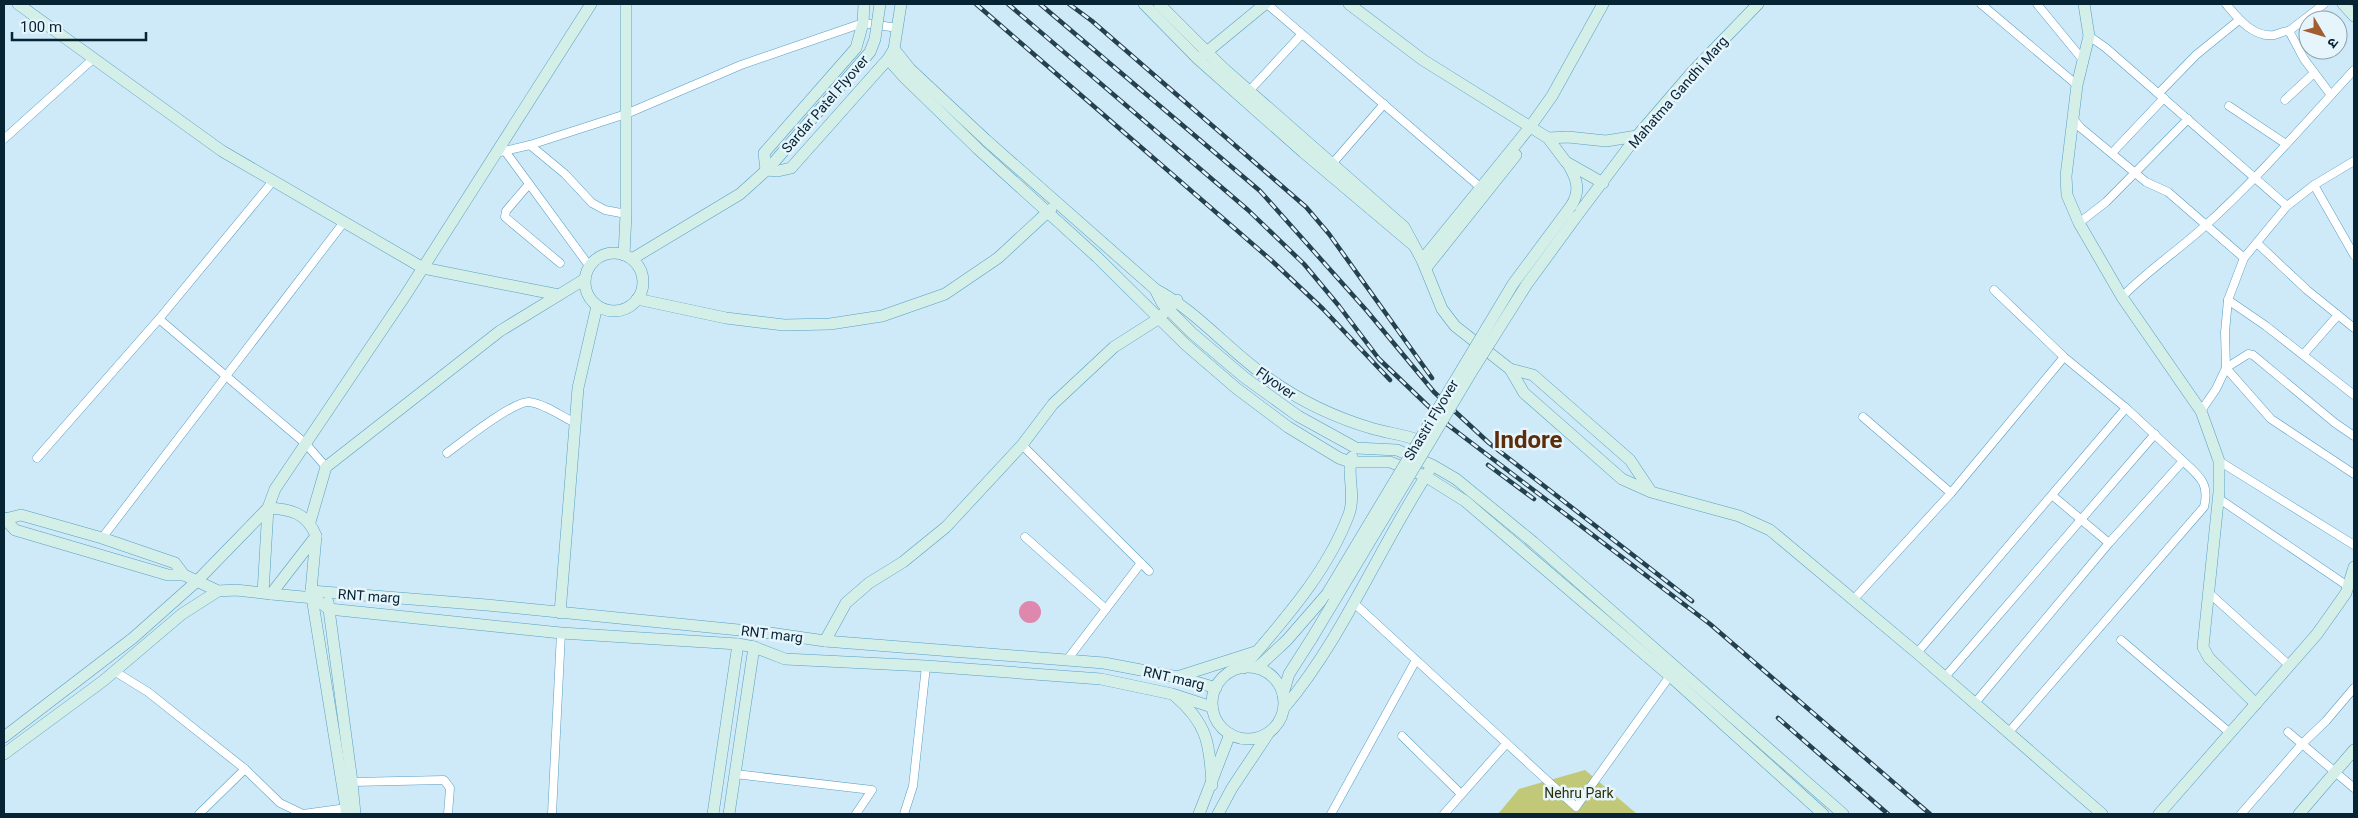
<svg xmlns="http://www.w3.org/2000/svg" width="2358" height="818" viewBox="0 0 2358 818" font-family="Roboto,'Noto Sans Devanagari',sans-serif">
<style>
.green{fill:#c1c877}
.water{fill:#df88ad}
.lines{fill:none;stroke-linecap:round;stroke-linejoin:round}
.street-casing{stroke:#589fc3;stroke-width:9}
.secondary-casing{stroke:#589fc3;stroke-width:12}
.street{stroke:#fff;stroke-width:8}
.secondary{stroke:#d4efe7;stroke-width:11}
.rail-casing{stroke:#244150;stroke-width:4.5}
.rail{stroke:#e6f4fc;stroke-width:2.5;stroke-dasharray:8;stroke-linecap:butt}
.secondary-bridge-casing{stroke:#589fc3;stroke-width:12;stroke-linecap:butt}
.secondary-bridge{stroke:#d4efe7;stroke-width:11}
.labels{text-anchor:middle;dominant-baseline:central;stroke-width:5;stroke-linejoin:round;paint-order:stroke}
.street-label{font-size:14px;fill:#062433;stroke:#e6f4fc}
.park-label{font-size:14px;fill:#2d2f07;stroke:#e6f4fc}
.town-label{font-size:24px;font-weight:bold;fill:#5b2d0b;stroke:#e6f4fc}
</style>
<rect width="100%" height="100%" fill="#cee9f8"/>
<polygon class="green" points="1585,770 1637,814 1498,814 1519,789"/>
<circle class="water" cx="1030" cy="612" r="11"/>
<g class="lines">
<defs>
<g id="street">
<polyline points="1267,4 1480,187"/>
<polyline points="1981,4 2077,85"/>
<polyline points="2037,4 2083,60"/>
<path d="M2226 4C2237 17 2253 38 2274 35 2279 34 2283 31 2289 31"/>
<polyline points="2324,4 2289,31 2304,59 2331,95"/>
<polyline points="2089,36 2106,48 2287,206"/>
<polyline points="1250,90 1301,35"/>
<polyline points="2159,93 2196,55 2239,20"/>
<polyline points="2285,100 2314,73"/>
<polyline points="2229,106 2286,144"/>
<polyline points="2073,119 2081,128 2146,182 2168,192 2244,258"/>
<polyline points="4,139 93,59"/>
<polyline points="530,145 565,174 592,203 605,210 626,214"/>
<polyline points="505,151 590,267"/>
<polyline points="496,153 530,145 626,114 741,65 863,23 898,28"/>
<polyline points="2112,153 2164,98"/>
<polyline points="1332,164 1384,104"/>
<polyline points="529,184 506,211 505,217 560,263"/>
<polyline points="2314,185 2354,255"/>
<polyline points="2079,223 2106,202 2188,119"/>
<polyline points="2257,243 2307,290 2354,328"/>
<path d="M2122 297C2148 270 2179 250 2206 225 2259 177 2306 122 2354 70"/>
<polyline points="2228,300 2266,326 2354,395"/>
<polyline points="159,319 306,444 326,467"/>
<polyline points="2303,355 2338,315"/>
<polyline points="2201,411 2216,389 2226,368 2225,332 2228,300 2244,258 2287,206 2314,185 2354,161"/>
<polyline points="1863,417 1951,493"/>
<polyline points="2354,436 2335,423 2253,355 2248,354 2226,368 2271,419 2354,474"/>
<polyline points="1022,445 1149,571"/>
<path d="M447 453C462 442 513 401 529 402 545 404 561 416 575 423"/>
<polyline points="37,458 159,319 273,181"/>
<polyline points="2219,461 2354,545"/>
<polyline points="2053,496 2109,543"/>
<polyline points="2218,498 2349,587"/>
<polyline points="1025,537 1106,609"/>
<polyline points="102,538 344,222"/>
<polyline points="2208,592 2290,666"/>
<polyline points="1854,599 1951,493 2064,357"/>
<polyline points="1354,603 1576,807 1672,673"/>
<polyline points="2121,640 2230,733"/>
<polyline points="1917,653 2126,408"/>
<polyline points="1067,660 1141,563"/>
<polyline points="114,671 148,692 245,769 280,803 303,814 347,808"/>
<polyline points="1945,677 2155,434"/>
<polyline points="1975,703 2109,543 2183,461 2126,408 2064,357 1994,290"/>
<path d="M2009 732 2204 507C2210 483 2199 476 2183 461"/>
<polyline points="2288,732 2354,788"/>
<polyline points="1402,736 1461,794"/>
<polyline points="735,774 872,790 856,814"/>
<polyline points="352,782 444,780 450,788 448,814"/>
<polyline points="199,814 245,769"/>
<polyline points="552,814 561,633"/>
<polyline points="904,814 913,786 926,666"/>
<polyline points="1331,814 1416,660"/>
<polyline points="1444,814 1506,744"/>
<polyline points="2241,814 2302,744 2326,721 2354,688"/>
</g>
<g id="secondary">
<polyline points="18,4 222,151 423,268 559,295"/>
<polyline points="1144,4 1198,59 1303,152 1412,244"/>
<polyline points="1159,4 1222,67 1404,227 1422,260 1442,309 1455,326 1510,369 1533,375 1630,460 1650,490"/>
<polyline points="1349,4 1423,60 1548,138 1566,162 1603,183"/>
<polyline points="2084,4 2089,36 2077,85 2066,176 2067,195 2079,223 2122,297 2201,411 2219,461 2219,492 2203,647 2209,658 2256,704"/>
<polyline points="2343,4 2354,16"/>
<polyline points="894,49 910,69 986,140 1155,289 1162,303 1192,333 1244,377 1298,416 1356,448 1397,450 1432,465 1456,479 1533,542 1843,814"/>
<polyline points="1203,55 1265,4"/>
<polyline points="888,59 904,77 978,149 1097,257 1185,344 1236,388 1288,427 1339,458 1350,462 1390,462 1425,476 1465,501 1670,676 1823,814"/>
<polyline points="1548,138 1568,137 1606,141 1637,136"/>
<path d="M1568 164C1577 179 1581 191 1571 206"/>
<polyline points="766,170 778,171 791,168 888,59 894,49 901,4"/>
<polyline points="766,170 764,153 856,48 863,23 864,4"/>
<polyline points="1576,217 1637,136 1693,71 1758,4"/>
<circle cx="614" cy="282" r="29"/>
<polyline points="624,255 626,214 626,4"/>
<polyline points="632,259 740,194 771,166"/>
<polyline points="1422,260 1530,127 1552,96 1603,4"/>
<polyline points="1426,268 1516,155"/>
<path d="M1155 289C1197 311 1229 351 1268 378 1300 401 1336 418 1374 429 1389 433 1404 435 1418 440"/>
<polyline points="637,299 726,318 784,325 830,324 882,316 945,294 998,258 1051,209"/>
<polyline points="1510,369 1524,393 1622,479 1651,492 1739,516 1770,530 1917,653 2102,814"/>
<polyline points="4,518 15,530 168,575 184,575"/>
<polyline points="5,519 21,515 102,538 175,563 184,575 218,591"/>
<polyline points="310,522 326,467 500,331 585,279"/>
<polyline points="316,536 311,591 347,814"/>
<polyline points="311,591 487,605 770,633 825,641 1104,663 1183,678 1216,688"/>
<polyline points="271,594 314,598 329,609 561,633 738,644 754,647 785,659 926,666 1101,679 1172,694 1212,707"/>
<polyline points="328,602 352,782 355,814"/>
<polyline points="560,613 578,388 597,306"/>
<polyline points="825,641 846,603 869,583 903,562 946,527 1022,445 1053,404 1114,347 1158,319 1177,300"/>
<circle cx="1248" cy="703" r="36"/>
<path d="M1243 668C1283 621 1327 573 1349 514 1356 494 1346 472 1352 457"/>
<polyline points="1257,668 1287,640 1327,594"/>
<polyline points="1177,677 1255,652"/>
<polyline points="1283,694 1289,674 1312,638"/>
<path d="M1175 696C1207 723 1210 744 1212 785"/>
<path d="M1284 708C1343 638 1379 548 1429 471"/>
<polyline points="4,737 133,638 196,582 268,508 275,489 405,296 591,4"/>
<path d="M4 754 103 681 182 614 218 591 236 590 271 594 316 536C307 513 291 509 268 508L263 593"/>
<polyline points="713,814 738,644"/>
<polyline points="729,814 754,647"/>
<polyline points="1199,814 1230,734"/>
<polyline points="1218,814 1232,788 1268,734"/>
<polyline points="2159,814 2317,634 2346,593 2354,567"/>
<polyline points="2299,814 2354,750"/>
</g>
</defs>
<use href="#street" class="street-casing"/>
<use href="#secondary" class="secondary-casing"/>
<use href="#street" class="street"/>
<use href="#secondary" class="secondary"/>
<defs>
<g id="rail">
<polyline points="976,4 1271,260 1323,309 1390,380"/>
<polyline points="1008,4 1248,210 1304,264 1339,306 1379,359 1448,425 1710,624 1930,814"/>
<polyline points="1040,4 1260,191 1367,311 1434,392 1489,443 1692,601"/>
<polyline points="1069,4 1092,21 1306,207 1329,234 1432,378"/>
<polyline points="1488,465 1534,499"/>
<polyline points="1778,718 1888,814"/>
</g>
</defs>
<use href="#rail" class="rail-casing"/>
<use href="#rail" class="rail"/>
<defs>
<g id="secondary-bridge">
<polyline points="775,161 870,52 875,39 880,4"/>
<polyline points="1327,594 1513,284 1571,206"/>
<polyline points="1312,638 1474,368 1527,284 1576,217"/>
</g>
</defs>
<use href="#secondary-bridge" class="secondary-bridge-casing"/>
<use href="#secondary-bridge" class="secondary-bridge"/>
</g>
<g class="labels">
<g class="street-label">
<text transform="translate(1678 92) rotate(-49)">Mahatma Gandhi Marg</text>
<text transform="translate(825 104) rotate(-49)">Sardar Patel Flyover</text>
<text transform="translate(1276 383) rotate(35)">Flyover</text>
<text transform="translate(1431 420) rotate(-59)">Shastri Flyover</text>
<text transform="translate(369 596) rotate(4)">RNT marg</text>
<text transform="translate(772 634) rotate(7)">RNT marg</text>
<text transform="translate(1174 678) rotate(13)">RNT marg</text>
</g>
<g class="park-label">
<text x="1579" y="793">Nehru Park</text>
</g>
<g class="town-label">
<text x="1528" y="440">Indore</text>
</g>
</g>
<rect width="2358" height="818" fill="none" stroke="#062433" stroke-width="10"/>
<g transform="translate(2323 35) rotate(128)"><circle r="24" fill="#e6f4fc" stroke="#8ca1ac"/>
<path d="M0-4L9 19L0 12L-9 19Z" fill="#a35e30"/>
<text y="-8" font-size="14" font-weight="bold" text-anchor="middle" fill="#062433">उ</text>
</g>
<path d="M12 32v8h134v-8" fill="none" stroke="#062433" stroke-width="2.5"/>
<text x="20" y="32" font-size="15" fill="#062433" stroke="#e6f4fc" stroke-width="4" paint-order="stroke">100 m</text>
</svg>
